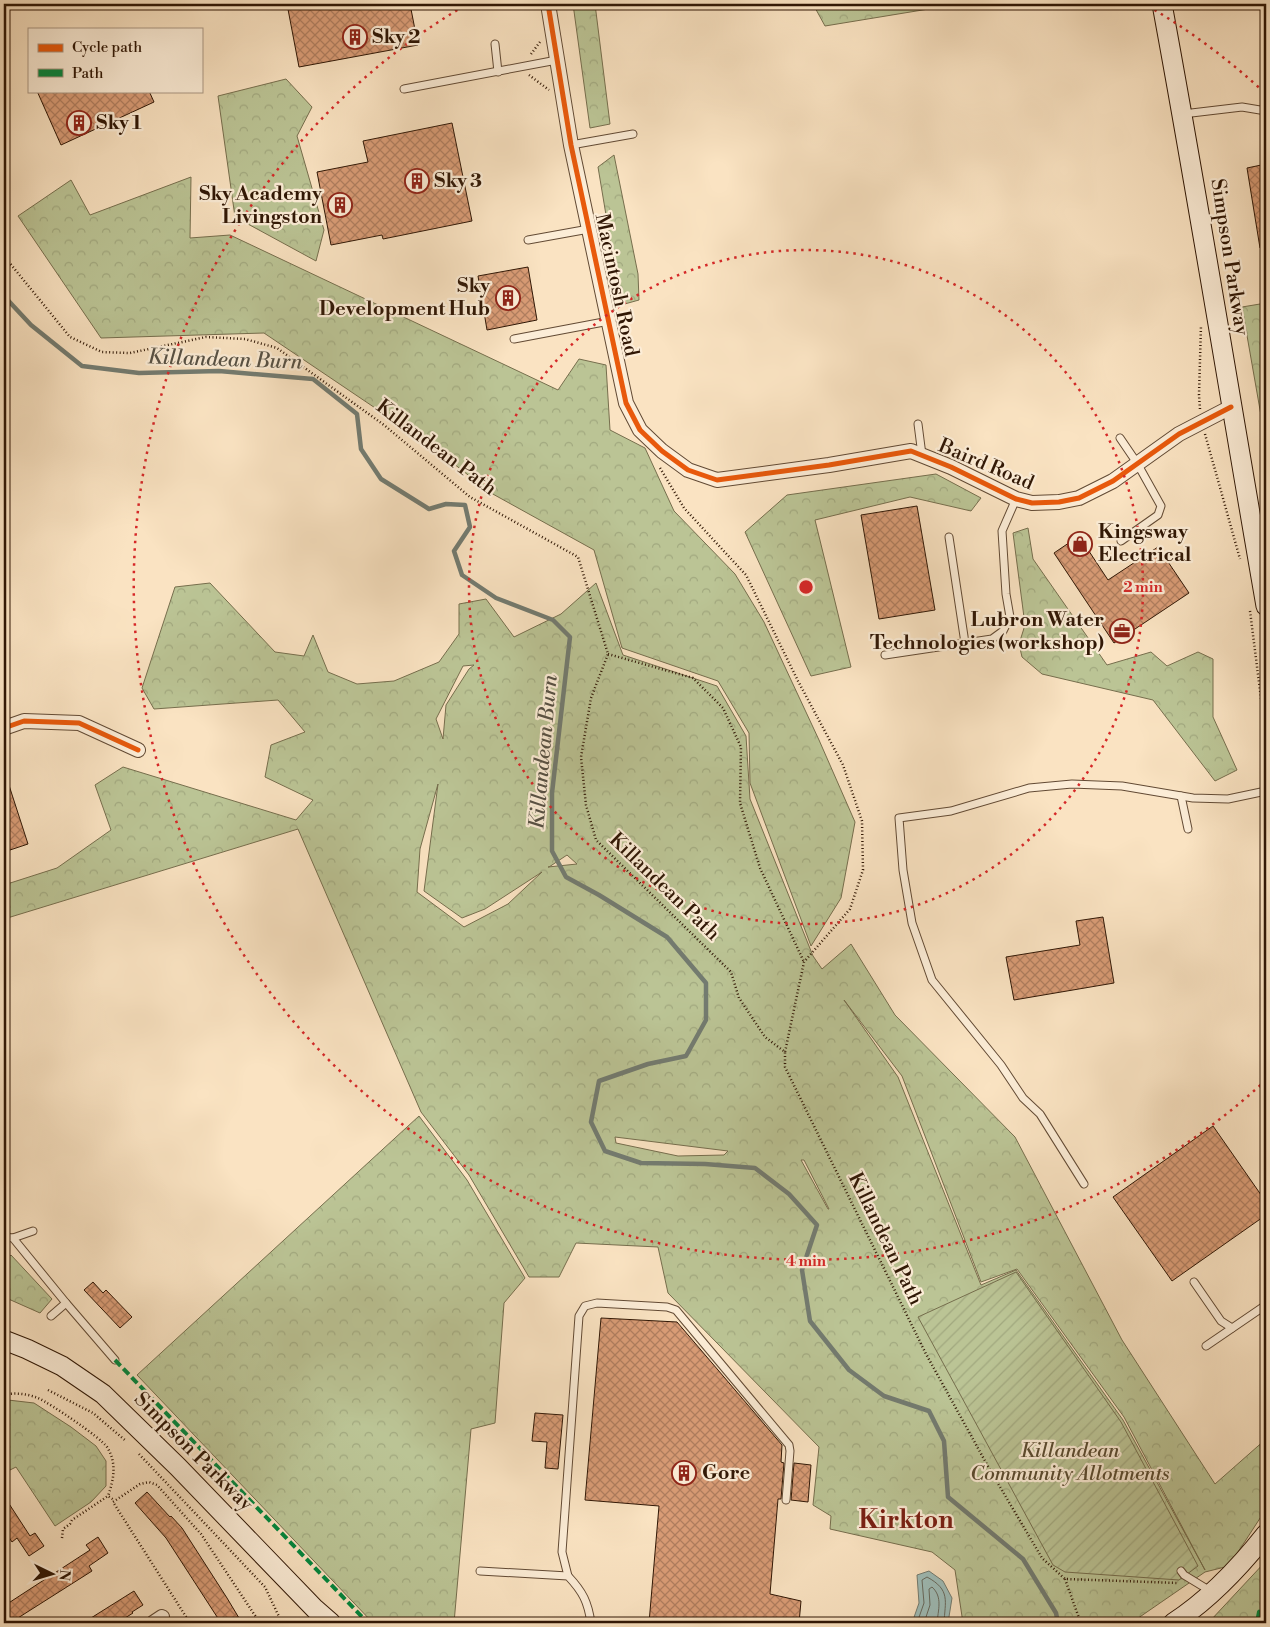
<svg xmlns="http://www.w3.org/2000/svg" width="1270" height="1627" viewBox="0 0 1270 1627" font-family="'Libre Bodoni',serif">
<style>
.forest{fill:url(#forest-crowns);stroke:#766e4d;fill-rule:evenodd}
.garden{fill:url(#garden-furrows);stroke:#766e4d}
.water{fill:#9fbdb8;stroke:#737b70}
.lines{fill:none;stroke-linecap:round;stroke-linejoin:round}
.shore{stroke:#686a5e;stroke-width:1}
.stream{stroke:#737b70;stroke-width:4.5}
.building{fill:url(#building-cross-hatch);stroke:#301705}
.lane-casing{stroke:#624a34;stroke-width:9}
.street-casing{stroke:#624a34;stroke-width:16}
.secondary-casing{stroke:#301705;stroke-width:21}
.path{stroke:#301705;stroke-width:2.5;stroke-dasharray:1 2.5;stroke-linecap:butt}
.lane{stroke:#fcedd7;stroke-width:7}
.street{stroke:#fcedd7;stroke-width:14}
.secondary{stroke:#fcedd7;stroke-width:19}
.quiet{stroke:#00873e;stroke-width:4;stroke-dasharray:8 4;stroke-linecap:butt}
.cycleway-casing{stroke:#fcedd7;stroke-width:8}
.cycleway{stroke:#e8590c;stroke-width:5}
.ring{fill:none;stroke:#d62828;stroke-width:2.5;stroke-dasharray:2.5 5}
.labels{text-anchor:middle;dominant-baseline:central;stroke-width:4.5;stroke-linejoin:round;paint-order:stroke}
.poi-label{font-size:20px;font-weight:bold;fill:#301705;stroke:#fcedd7;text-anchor:start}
.street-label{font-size:20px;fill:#301705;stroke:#fcedd7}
.park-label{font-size:20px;font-style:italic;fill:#5a4b30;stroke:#fcedd7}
.water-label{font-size:21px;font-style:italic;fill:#575144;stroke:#fcedd7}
.district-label{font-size:25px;font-weight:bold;fill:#7a1f14;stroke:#fcedd7}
.centre{fill:#d62828;stroke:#fcedd7;stroke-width:2.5}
.ring-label{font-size:15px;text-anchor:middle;font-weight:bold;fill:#d62828;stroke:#fcedd7;stroke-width:4.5;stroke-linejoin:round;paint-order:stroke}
</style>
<defs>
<pattern id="forest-crowns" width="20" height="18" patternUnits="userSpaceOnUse" patternTransform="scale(1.25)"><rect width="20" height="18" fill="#bbc495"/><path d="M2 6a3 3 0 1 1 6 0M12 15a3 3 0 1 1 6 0" fill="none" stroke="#a1a87f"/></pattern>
<pattern id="garden-furrows" width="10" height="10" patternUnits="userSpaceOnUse" patternTransform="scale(1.25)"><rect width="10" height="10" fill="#bbc495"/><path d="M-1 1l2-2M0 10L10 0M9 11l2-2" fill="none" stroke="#a1a87f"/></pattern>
<pattern id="building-cross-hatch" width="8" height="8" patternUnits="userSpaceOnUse" patternTransform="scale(1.25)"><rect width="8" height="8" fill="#d99c76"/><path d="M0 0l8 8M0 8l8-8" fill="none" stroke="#b07e5f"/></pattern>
</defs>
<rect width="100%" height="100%" fill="#fae3c2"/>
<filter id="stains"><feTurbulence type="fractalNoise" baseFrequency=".004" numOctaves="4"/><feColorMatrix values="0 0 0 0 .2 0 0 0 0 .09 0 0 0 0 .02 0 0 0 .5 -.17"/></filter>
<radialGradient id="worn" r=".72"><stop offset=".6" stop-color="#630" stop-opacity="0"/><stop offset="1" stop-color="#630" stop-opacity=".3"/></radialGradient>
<g class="forest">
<polygon points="573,4 595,4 610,124 590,128"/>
<polygon points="813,4 959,4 825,26"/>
<polygon points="286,79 312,107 297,136 324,230 316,261 235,217 218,96"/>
<polygon points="614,155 638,274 639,300 621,305 598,167"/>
<polygon points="191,177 190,238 230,235 558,390 579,359 606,365 610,430 645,448 674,511 735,574 764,622 819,740 855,822 841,898 811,946 750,783 749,733 718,681 622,648 594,550 491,493 430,445 264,333 101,338 18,216 71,180 90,215"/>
<polygon points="1266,303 1266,444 1242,307"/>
<polygon points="936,474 981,498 971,511 910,497 815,520 851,667 811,676 745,532 787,495"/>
<polygon points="1028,528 1033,559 1107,665 1151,652 1167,666 1198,652 1213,659 1213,717 1237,770 1215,781 1153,700 1042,674 1022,657 1019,644 1025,625 1013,533"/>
<path d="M210 583 275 652 304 656 313 635 328 672 357 684 394 681 439 662 459 634V604L486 599 514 637 561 614 596 583 623 655 717 686 746 736 750 799 813 956 822 969 851 944 895 1015 1015 1137 1122 1340 1215 1484 1266 1439V1509L1229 1566 1205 1572 1131 1623H1071L1069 1617 1068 1623H963L955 1570 932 1552 830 1529 831 1516 813 1505 819 1447 668 1293 658 1247 576 1243 559 1277H529L469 1175 421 1112 298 829 4 919V885L57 868 111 830 95 785 123 767 296 820 313 800 265 777 271 745 305 732 278 700 154 709 142 688 175 587ZM474 665 469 669 446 705 443 739 436 719 463 666ZM438 784 424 891 462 918 485 909 542 872 508 904 464 927 417 892 420 849ZM567 855 577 864 548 867H549ZM844 1000 902 1076 981 1282 1017 1269 1124 1417 1205 1570 1123 1420 1016 1270 981 1285 898 1077ZM615 1137 728 1151 724 1155 678 1156 616 1143ZM801 1160H804L829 1209H828Z"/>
<polygon points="419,1116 467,1180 525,1278 504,1303 495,1423 471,1429 454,1623 373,1623 137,1375"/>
<polygon points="11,1255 52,1299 40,1313 4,1297 4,1262"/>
<polygon points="8,1400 34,1403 71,1427 96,1446 106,1461 106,1486 91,1502 55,1526 16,1467 4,1473 4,1403"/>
<polygon points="1266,1561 1266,1597 1262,1603 1266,1612 1266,1623 1210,1623 1210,1621"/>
</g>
<polygon class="garden" points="1016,1272 1121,1422 1198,1566 1179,1580 1065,1572 1053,1565 918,1317"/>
<polygon class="water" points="929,1571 943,1581 952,1598 948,1623 912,1623 919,1603 917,1575"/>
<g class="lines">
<g class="shore">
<path d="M917 1623 924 1603 922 1580 927 1577C951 1590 945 1601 944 1623"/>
<path d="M924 1623 930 1605 929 1589 932 1587C943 1597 938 1610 937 1623"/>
</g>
<polyline class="stream" points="4,296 31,325 82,366 139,373 219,371 313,379 357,414 361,449 381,479 429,509 446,504 465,505 470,527 454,551 462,575 496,598 553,620 570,637 552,793 552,851 566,877 599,895 667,937 706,983 706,1020 686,1056 648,1064 599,1081 591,1122 605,1151 641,1163 705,1164 755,1168 789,1194 817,1225 802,1270 810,1321 849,1370 884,1396 929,1411 944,1441 948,1497 1023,1559 1056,1613 1058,1623"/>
</g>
<g class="building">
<polygon points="287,4 410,4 418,45 299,67"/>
<polygon points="37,91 149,91 154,102 61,145"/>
<polygon points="452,123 472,221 383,239 382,235 331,245 317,172 368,162 363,141"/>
<polygon points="1266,164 1266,248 1260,248 1247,168"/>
<polygon points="528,267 537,320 487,330 478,276"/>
<polygon points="917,506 935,610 879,619 861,515"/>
<polygon points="1079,536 1108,580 1158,547 1189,593 1114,643 1054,553"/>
<polygon points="4,776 6,776 28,844 4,852"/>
<polygon points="1103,917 1114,983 1014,1000 1006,957 1080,945 1076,921"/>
<polygon points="1213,1126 1266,1202 1266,1215 1172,1281 1113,1197"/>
<polygon points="93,1282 103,1293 106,1290 132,1317 120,1328 84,1290"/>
<polygon points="601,1318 677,1322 782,1445 781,1462 784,1463 781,1499 778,1499 770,1594 801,1601 799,1623 649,1623 659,1506 585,1500"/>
<polygon points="535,1413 563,1415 558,1469 545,1468 547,1442 532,1441"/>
<polygon points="794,1463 811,1465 808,1502 791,1500"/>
<polygon points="147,1492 170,1517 171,1516 182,1528 227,1598 242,1623 221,1623 166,1538 135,1503"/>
<polygon points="4,1496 30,1536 35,1533 44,1546 29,1556 17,1538 12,1542 4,1530"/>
<polygon points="98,1537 108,1553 89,1566 92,1571 10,1623 4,1623 4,1606 90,1550 86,1545"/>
<polygon points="134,1591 143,1605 132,1612 133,1613 117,1623 83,1623"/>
</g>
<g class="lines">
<defs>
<g id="lane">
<polyline points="495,44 498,72"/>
<polyline points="404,89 557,60"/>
<polyline points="1183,114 1242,107 1266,111"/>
<polyline points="571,145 633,134"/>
<polyline points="528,240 589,229"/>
<polyline points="514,339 609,321"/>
<polyline points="918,424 922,455"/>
<polyline points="1120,438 1137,463 1161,506 1158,515 1121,541"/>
<polyline points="949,537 965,643"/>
<polyline points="885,655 992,639 1003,631 1010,617 1006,594 1002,531 1016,499"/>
<polyline points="1181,796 1188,829"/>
<polyline points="1084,1184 1040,1114 1023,1098 1001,1065 932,980 912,923 903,870 899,818 951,811 1029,788 1072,784 1122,786 1193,798 1228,799 1266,791"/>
<polyline points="4,1237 13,1238 66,1303 115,1360"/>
<polyline points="13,1238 33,1231"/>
<polyline points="1194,1282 1221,1321 1232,1328"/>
<polyline points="51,1316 66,1303"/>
<polyline points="1206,1346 1266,1305"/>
<path d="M480 1571 568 1576C583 1592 588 1602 591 1623"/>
<polyline points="1181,1571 1184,1575 1212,1592"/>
<polyline points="568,1576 562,1552 579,1316 585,1306 597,1303 667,1307 676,1310 789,1445 790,1451 786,1500"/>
</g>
<g id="street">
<polyline points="548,4 571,145 626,403 640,430 662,451 688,470 717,480 829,465 911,451 951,467 1016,499 1032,503 1059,502 1079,498 1113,481 1179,434 1231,407"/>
<polyline points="1252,524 1266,521"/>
<polyline points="4,728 24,721 79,723 138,750"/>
<polyline points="153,1623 162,1617"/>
</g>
<g id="secondary">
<path d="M1162 4C1199 204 1231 405 1266 606"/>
<polyline points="4,1340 27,1349 62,1366 103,1394 178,1467 315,1609 331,1623"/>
<path d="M1173 1623C1209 1600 1239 1568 1266 1534"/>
</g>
</defs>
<use href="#lane" class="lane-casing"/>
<use href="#street" class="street-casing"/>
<use href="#secondary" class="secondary-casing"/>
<g class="path">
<polyline points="531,54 540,42"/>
<polyline points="529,75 549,90"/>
<polyline points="4,256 70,337 102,352 130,353 206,337 245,339 277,348 384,425 470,497 578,557 608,654 591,698 581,757 586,805 596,840 731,972 739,998 765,1037 785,1052 785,1067 926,1354 990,1470 1042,1558 1065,1579 1177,1583"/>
<polyline points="1200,409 1199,395 1201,325"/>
<polyline points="1205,434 1240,559"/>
<polyline points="660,468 684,508 746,575 798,681 843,765 862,821 863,870 850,909 804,962 785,1052"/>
<polyline points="1250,611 1266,738"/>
<polyline points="608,654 693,678 723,708 741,747 740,803 760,868 804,962"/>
<polyline points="48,1390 93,1413 126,1441"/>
<path d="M4 1395C14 1392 28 1394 38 1398 51 1404 100 1437 107 1447 117 1463 114 1479 108 1496L114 1500"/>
<polyline points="139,1454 265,1587 282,1623"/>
<polyline points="62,1538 63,1529 70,1524 72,1520 108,1496"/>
<polyline points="1065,1579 1079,1618 1082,1623"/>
<polyline points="190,1623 113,1502 140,1484 149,1482 157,1485 201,1534 260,1623"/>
<polyline points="1077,1623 1079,1618"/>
</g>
<use href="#lane" class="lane"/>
<use href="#street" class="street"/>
<use href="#secondary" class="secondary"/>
<g class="quiet">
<polyline points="115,1360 368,1623"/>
<polyline points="1221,1623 1225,1619 1234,1623"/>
<polyline points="1249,1623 1257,1622 1259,1612 1266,1607"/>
</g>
<defs>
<g id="cycleway">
<polyline points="548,4 571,145 626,403 640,430 662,451 688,470 717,480 829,465 911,451 951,467 1016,499 1032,503 1059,502 1079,498 1113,481 1179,434 1231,407"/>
<polyline points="4,728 24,721 79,723 138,750"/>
</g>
</defs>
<use href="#cycleway" class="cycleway-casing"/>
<use href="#cycleway" class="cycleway"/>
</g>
<g class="ring">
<circle cx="806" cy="587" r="337"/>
<path d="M1266 1080A674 674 0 1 1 464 6M1148 6A674 674 0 0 1 1266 94"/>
</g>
<defs>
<symbol id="building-ring" viewBox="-11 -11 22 22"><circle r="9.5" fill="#fcedd7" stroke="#8f2418" stroke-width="1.5"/><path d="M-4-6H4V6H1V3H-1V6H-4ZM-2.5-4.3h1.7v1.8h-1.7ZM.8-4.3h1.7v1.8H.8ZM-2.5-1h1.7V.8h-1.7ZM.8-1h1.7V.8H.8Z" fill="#8f2418"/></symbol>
<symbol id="shop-ring" viewBox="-11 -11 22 22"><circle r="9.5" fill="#fcedd7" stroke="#8f2418" stroke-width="1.5"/><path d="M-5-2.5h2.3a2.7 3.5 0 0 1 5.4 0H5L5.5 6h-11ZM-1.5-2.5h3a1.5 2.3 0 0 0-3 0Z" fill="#8f2418"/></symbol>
<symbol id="office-ring" viewBox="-11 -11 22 22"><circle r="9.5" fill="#fcedd7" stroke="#8f2418" stroke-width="1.5"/><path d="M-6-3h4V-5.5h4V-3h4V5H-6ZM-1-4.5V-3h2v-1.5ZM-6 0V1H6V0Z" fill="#8f2418"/></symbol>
</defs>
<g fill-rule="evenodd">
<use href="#building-ring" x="341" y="23" width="28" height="28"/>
<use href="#building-ring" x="65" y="109" width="28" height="28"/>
<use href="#building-ring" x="403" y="167" width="28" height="28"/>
<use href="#building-ring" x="326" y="191" width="28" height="28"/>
<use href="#building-ring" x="494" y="284" width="28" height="28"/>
<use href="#shop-ring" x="1066" y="530" width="28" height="28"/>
<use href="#office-ring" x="1108" y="617" width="28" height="28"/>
<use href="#building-ring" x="670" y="1459" width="28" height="28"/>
</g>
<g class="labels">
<g class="poi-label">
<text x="372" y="37">Sky 2</text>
<text x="96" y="123">Sky 1</text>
<text x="434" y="181">Sky 3</text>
<text x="322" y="194" text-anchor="end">Sky Academy<tspan x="322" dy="23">Livingston</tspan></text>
<text x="490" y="286" text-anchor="end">Sky<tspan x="490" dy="23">Development Hub</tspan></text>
<text x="1098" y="532">Kingsway<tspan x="1098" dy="23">Electrical</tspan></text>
<text x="1104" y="620" text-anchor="end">Lubron Water<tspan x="1104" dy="23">Technologies (workshop)</tspan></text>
<text x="702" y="1473">Gore</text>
</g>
<g class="street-label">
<text transform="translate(1229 257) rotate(81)">Simpson Parkway</text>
<text transform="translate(616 285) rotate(78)">Macintosh Road</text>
<text transform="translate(436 448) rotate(37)">Killandean Path</text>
<text transform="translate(986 465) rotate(23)">Baird Road</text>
<text transform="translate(664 887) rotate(44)">Killandean Path</text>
<text transform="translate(885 1239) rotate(64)">Killandean Path</text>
<text transform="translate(193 1452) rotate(45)">Simpson Parkway</text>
</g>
<g class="park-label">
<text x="1070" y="1451">Killandean<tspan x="1070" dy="23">Community Allotments</tspan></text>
</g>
<g class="water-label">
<text transform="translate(225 360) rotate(2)">Killandean Burn</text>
<text transform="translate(544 752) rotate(-85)">Killandean Burn</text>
</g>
<g class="district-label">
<text x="906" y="1520">Kirkton</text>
</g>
</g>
<circle cx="806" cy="587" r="8" class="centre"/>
<g class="ring-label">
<text x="1143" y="592">2 min</text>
<text x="806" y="1266">4 min</text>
</g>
<rect width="1270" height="1627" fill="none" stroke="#fae3c2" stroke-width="20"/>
<rect x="5" y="5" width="1260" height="1617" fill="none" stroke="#301705" stroke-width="2.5"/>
<rect x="10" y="10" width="1250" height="1607" fill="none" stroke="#301705"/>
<rect x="28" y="28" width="175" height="65" fill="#fcedd7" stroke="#aa9783"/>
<rect x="38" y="44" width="25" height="8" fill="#e8590c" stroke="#aa9783"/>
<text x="72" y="52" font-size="15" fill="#301705">Cycle path</text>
<rect x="38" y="69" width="25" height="8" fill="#00873e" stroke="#aa9783"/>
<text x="72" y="78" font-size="15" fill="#301705">Path</text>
<g transform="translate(52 1574) rotate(95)" stroke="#fcedd7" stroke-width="4" paint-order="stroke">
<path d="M0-4L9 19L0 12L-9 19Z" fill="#301705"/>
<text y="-8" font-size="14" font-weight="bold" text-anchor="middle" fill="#301705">N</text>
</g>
<rect width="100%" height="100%" filter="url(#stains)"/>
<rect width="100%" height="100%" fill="url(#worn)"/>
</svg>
